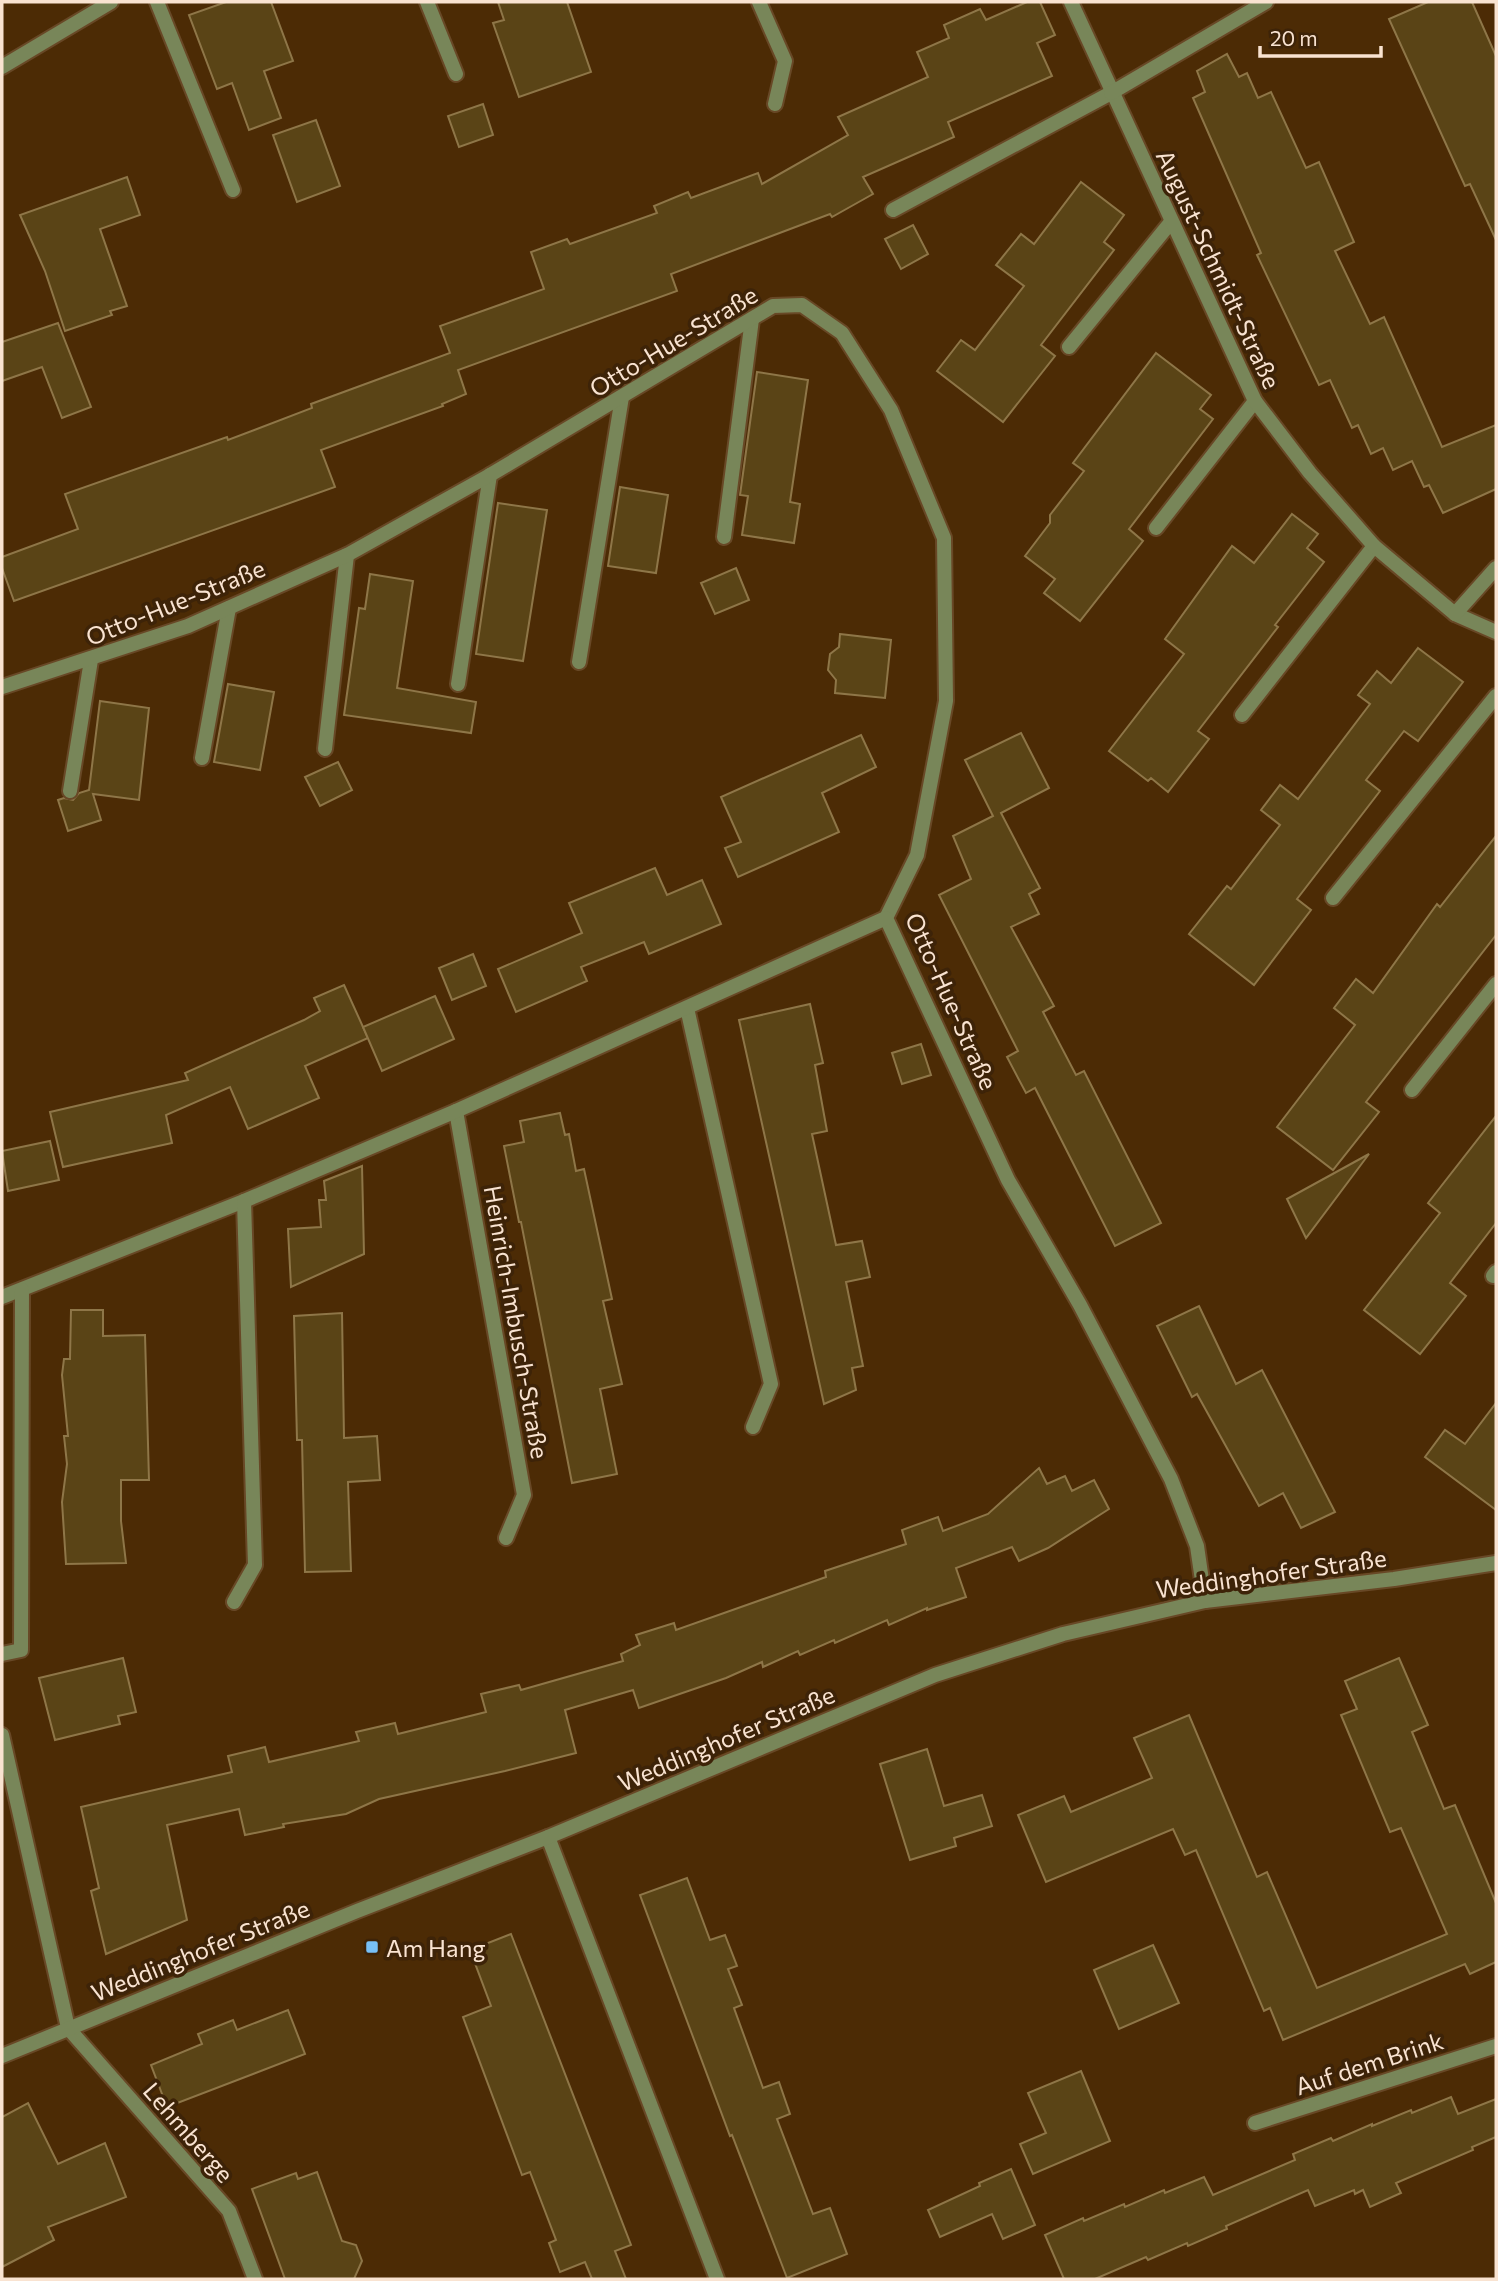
<svg xmlns="http://www.w3.org/2000/svg" width="1498" height="2281" viewBox="0 0 1498 2281" font-family="Commissioner,sans-serif">
<style>
.building{fill:#5a4416;stroke:#8e7648;stroke-width:2}
.lines{fill:none;stroke-linecap:round;stroke-linejoin:round}
.service-casing{stroke:#684826;stroke-width:18}
.minor-casing{stroke:#684826;stroke-width:18}
.tertiary-casing{stroke:#684826;stroke-width:18}
.service{stroke:#788659;stroke-width:14}
.minor{stroke:#788659;stroke-width:14}
.tertiary{stroke:#788659;stroke-width:14}
.poi-dot{fill:#77c0f7;stroke:#3d2308;stroke-width:2.5}
.labels{text-anchor:middle;dominant-baseline:central;stroke-width:7;stroke-linejoin:round;paint-order:stroke}
.street-label{font-size:24px;fill:#f9e3d1;stroke:#3d2308}
.poi-label{font-size:24px;fill:#f9e3d1;stroke:#3d2308;text-anchor:start}
</style>
<rect width="100%" height="100%" fill="#4c2b05"/>
<g class="building">
<polygon points="226,2 271,2 293,61 264,71 281,118 249,130 232,83 217,89 189,15"/>
<polygon points="498,2 567,2 591,72 519,97 493,23 504,20"/>
<polygon points="1027,2 1040,2 1055,35 1037,43 1052,76 948,122 954,137 863,177 873,194 832,217 830,214 671,274 677,291 458,370 466,394 442,404 443,406 321,450 335,487 14,601 2,568 2,557 78,529 65,494 227,437 228,440 312,408 311,404 450,353 440,326 544,289 531,252 567,239 570,244 657,213 654,206 688,192 691,198 758,173 762,184 848,135 838,117 928,77 917,52 949,38 944,25 980,9 986,20"/>
<polygon points="1428,2 1472,2 1496,56 1496,240 1470,184 1465,186 1389,19"/>
<polygon points="1227,54 1239,77 1247,73 1258,98 1271,92 1306,168 1319,162 1354,242 1335,251 1370,324 1384,317 1442,447 1496,425 1496,489 1443,513 1429,485 1424,487 1412,461 1393,470 1383,448 1371,454 1358,425 1352,428 1330,380 1319,385 1257,255 1261,253 1193,98 1205,92 1197,71"/>
<polygon points="483,104 493,135 459,147 448,116"/>
<polygon points="316,120 340,186 297,202 273,135"/>
<polygon points="127,177 140,215 100,229 127,306 110,311 112,315 65,331 45,271 20,215"/>
<polygon points="1081,182 1124,215 1104,242 1114,250 1041,345 1055,356 1003,422 937,371 961,340 975,350 1024,286 996,265 1021,234 1034,244"/>
<polygon points="913,225 928,254 901,269 885,239"/>
<polygon points="58,323 91,407 62,418 42,367 2,381 2,342"/>
<polygon points="1156,353 1211,395 1200,409 1213,419 1129,529 1143,541 1080,621 1044,593 1055,579 1025,556 1050,523 1050,515 1084,471 1073,463"/>
<polygon points="757,372 808,380 790,502 800,504 794,543 742,535 748,496 740,495"/>
<polygon points="620,487 668,495 656,573 608,566"/>
<polygon points="498,503 547,510 523,661 476,654"/>
<polygon points="1292,514 1318,534 1307,548 1324,562 1275,625 1278,627 1198,731 1209,739 1168,792 1151,778 1148,781 1109,751 1184,654 1165,639 1232,546 1254,563"/>
<polygon points="736,568 749,600 715,614 701,583"/>
<polygon points="370,574 413,581 397,688 476,702 471,733 344,715 359,608 365,609"/>
<polygon points="840,634 891,640 885,698 835,693 836,680 828,670 830,654 839,647"/>
<polygon points="1418,648 1463,682 1418,741 1404,731 1366,780 1380,791 1297,899 1311,910 1254,985 1189,934 1227,886 1231,889 1280,825 1261,810 1280,785 1298,799 1370,704 1358,695 1377,671 1391,683"/>
<polygon points="228,684 274,692 260,770 214,762"/>
<polygon points="100,701 149,708 139,800 93,794 101,820 68,831 58,800 64,798 73,800 79,793 89,790"/>
<polygon points="1021,733 1049,788 1001,813 1040,888 1029,894 1039,914 1011,927 1054,1006 1043,1012 1076,1075 1084,1071 1161,1223 1115,1246 1035,1088 1026,1093 1007,1057 1018,1051 939,895 971,879 953,836 993,816 965,760"/>
<polygon points="861,735 876,767 822,793 839,832 738,877 725,848 741,842 721,797"/>
<polygon points="338,762 352,790 320,806 305,777"/>
<polygon points="1496,836 1496,935 1366,1102 1379,1112 1333,1170 1277,1127 1355,1025 1334,1008 1356,979 1373,993 1437,904 1440,907"/>
<polygon points="655,868 667,895 702,880 721,924 649,954 644,942 581,967 587,981 516,1012 498,969 582,933 569,903"/>
<polygon points="473,954 486,986 452,1000 439,968"/>
<polygon points="344,985 368,1038 305,1066 319,1098 248,1129 230,1087 166,1115 172,1143 63,1167 50,1112 188,1080 185,1073 304,1020 320,1011 314,998"/>
<polygon points="435,996 454,1039 382,1071 363,1027"/>
<polygon points="810,1004 823,1063 815,1065 827,1131 812,1134 836,1245 862,1241 870,1277 846,1282 863,1366 852,1368 856,1390 824,1404 739,1020"/>
<polygon points="921,1044 931,1075 902,1084 892,1053"/>
<polygon points="560,1113 565,1135 569,1134 576,1171 584,1169 612,1299 603,1301 622,1384 600,1389 617,1474 572,1483 521,1222 519,1222 504,1146 524,1142 520,1121"/>
<polygon points="1496,1116 1496,1223 1450,1283 1466,1296 1420,1354 1364,1310 1440,1213 1428,1203"/>
<polygon points="50,1141 59,1180 8,1191 2,1151"/>
<polygon points="1369,1154 1306,1238 1287,1199"/>
<polygon points="362,1166 364,1254 291,1287 288,1229 321,1227 319,1200 326,1200 324,1181"/>
<polygon points="1199,1306 1236,1384 1262,1370 1335,1512 1301,1528 1283,1493 1259,1506 1197,1394 1192,1397 1157,1326"/>
<polygon points="71,1310 103,1310 103,1336 145,1335 149,1480 121,1480 121,1521 126,1563 66,1564 62,1502 67,1464 64,1436 68,1436 62,1375 64,1359 70,1359"/>
<polygon points="342,1313 344,1438 377,1436 380,1480 348,1482 351,1571 305,1572 302,1440 297,1440 294,1316"/>
<polygon points="1496,1403 1496,1510 1425,1457 1445,1430 1465,1444"/>
<polygon points="1039,1468 1047,1484 1065,1476 1072,1491 1094,1480 1109,1509 1048,1548 1019,1561 1012,1547 956,1568 966,1597 927,1610 927,1608 889,1625 887,1620 835,1643 834,1640 800,1655 798,1651 763,1667 762,1662 726,1678 639,1708 633,1690 565,1710 576,1753 505,1771 379,1799 346,1814 283,1824 284,1827 245,1835 239,1809 167,1825 187,1920 106,1954 91,1891 99,1888 81,1807 232,1772 228,1756 265,1747 269,1762 359,1741 356,1732 395,1723 398,1734 486,1712 481,1694 519,1685 521,1690 623,1661 621,1654 640,1645 636,1635 674,1623 676,1630 826,1577 825,1571 906,1544 902,1530 938,1517 943,1531 988,1514"/>
<polygon points="123,1658 136,1712 118,1716 120,1724 55,1740 39,1678"/>
<polygon points="1399,1658 1428,1725 1412,1732 1444,1809 1455,1805 1496,1903 1496,1962 1470,1974 1465,1964 1283,2040 1270,2008 1264,2011 1196,1850 1185,1855 1173,1829 1046,1882 1018,1815 1064,1796 1071,1812 1152,1778 1134,1738 1189,1715 1257,1877 1267,1872 1317,1988 1447,1934 1401,1828 1390,1832 1341,1715 1357,1709 1345,1681"/>
<polygon points="927,1749 944,1806 982,1795 992,1826 954,1838 956,1846 910,1860 880,1764"/>
<polygon points="687,1878 710,1940 725,1935 737,1966 728,1969 742,2005 734,2008 763,2088 779,2082 790,2114 777,2119 813,2214 830,2208 847,2254 787,2278 732,2135 730,2136 640,1895"/>
<polygon points="511,1934 631,2245 615,2251 626,2279 592,2279 585,2262 560,2272 549,2243 556,2240 530,2172 522,2175 463,2017 491,2006 470,1950"/>
<polygon points="1153,1945 1179,2003 1119,2029 1094,1970"/>
<polygon points="288,2010 305,2054 167,2107 151,2065 202,2044 198,2034 233,2020 237,2030"/>
<polygon points="1081,2071 1110,2141 1033,2174 1020,2144 1046,2133 1028,2093"/>
<polygon points="1451,2097 1458,2114 1496,2099 1496,2137 1472,2147 1473,2150 1396,2183 1401,2193 1370,2207 1363,2190 1355,2194 1354,2190 1315,2206 1308,2190 1226,2226 1227,2229 1188,2246 1187,2243 1148,2260 1146,2257 1095,2279 1064,2279 1045,2235 1083,2218 1084,2221 1124,2204 1125,2207 1164,2190 1165,2193 1204,2177 1213,2195 1295,2160 1293,2154 1331,2138 1333,2141 1372,2124 1372,2126 1411,2110 1412,2113"/>
<polygon points="28,2103 58,2164 105,2143 126,2197 48,2227 54,2240 2,2267 2,2117"/>
<polygon points="1011,2169 1035,2225 1003,2239 992,2214 940,2237 928,2210 980,2186 979,2183"/>
<polygon points="317,2172 342,2241 356,2245 362,2261 354,2279 285,2279 252,2189 296,2173 298,2179"/>
</g>
<g class="lines">
<defs>
<g id="service">
<polyline points="157,2 233,190"/>
<polyline points="427,2 456,74"/>
<polyline points="893,210 1111,93"/>
<polyline points="1069,347 1171,222"/>
<polyline points="1156,528 1255,401"/>
<polyline points="724,537 752,319"/>
<polyline points="579,662 622,397"/>
<polyline points="458,684 490,475"/>
<polyline points="1242,715 1374,546"/>
<polyline points="325,749 347,555"/>
<polyline points="202,758 229,608"/>
<polyline points="70,791 91,660"/>
<polyline points="1333,898 1496,696"/>
<polyline points="1412,1090 1496,984"/>
<polyline points="1493,1276 1496,1272"/>
</g>
<g id="minor">
<polyline points="759,2 785,61 775,104"/>
<polyline points="1071,2 1255,401 1310,473 1374,546 1455,614 1496,632"/>
<polyline points="2,67 111,2"/>
<polyline points="1111,93 1266,2"/>
<polyline points="1455,614 1496,568"/>
<polyline points="2,687 188,626 347,555 490,475 773,306 802,305 842,333 891,410 944,538 946,701 917,855 886,918 1008,1180 1080,1305 1171,1479 1197,1546 1205,1601"/>
<polyline points="687,1008 771,1384 753,1427"/>
<polyline points="456,1111 524,1495 506,1538"/>
<polyline points="2,1297 244,1201 456,1111 886,918"/>
<polyline points="234,1602 255,1565 244,1201"/>
<polyline points="2,1654 21,1650 22,1290"/>
<polyline points="2,1735 68,2028 229,2211 255,2279"/>
<polyline points="548,1837 717,2279"/>
<polyline points="1255,2123 1496,2046"/>
</g>
<polyline id="tertiary" points="2,2056 357,1911 548,1837 935,1675 1063,1634 1205,1601 1394,1579 1496,1563"/>
</defs>
<use href="#service" class="service-casing"/>
<use href="#minor" class="minor-casing"/>
<use href="#tertiary" class="tertiary-casing"/>
<use href="#service" class="service"/>
<use href="#minor" class="minor"/>
<use href="#tertiary" class="tertiary"/>
</g>
<rect class="poi-dot" x="365" y="1940" width="14" height="14" rx="3.5"/>
<g class="labels">
<g class="street-label">
<text transform="translate(1219 269) rotate(65)">August-Schmidt-Straße</text>
<text transform="translate(673 341) rotate(-31)">Otto-Hue-Straße</text>
<text transform="translate(175 602) rotate(-22)">Otto-Hue-Straße</text>
<text transform="translate(952 1001) rotate(66)">Otto-Hue-Straße</text>
<text transform="translate(517 1322) rotate(80)">Heinrich-Imbusch-Straße</text>
<text transform="translate(1271 1573) rotate(-8)">Weddinghofer Straße</text>
<text transform="translate(726 1738) rotate(-23)">Weddinghofer Straße</text>
<text transform="translate(200 1950) rotate(-22)">Weddinghofer Straße</text>
<text transform="translate(1369 2063) rotate(-18)">Auf dem Brink</text>
<text transform="translate(189 2132) rotate(49)">Lehmberge</text>
</g>
<g class="poi-label">
<text x="386" y="1947">Am Hang</text>
</g>
</g>
<rect width="1498" height="2281" fill="none" stroke="#f9e3d1" stroke-width="7"/>
<path d="M1260 46v10h121v-10" fill="none" stroke="#f9e3d1" stroke-width="3.5"/>
<text x="1270" y="46" font-size="21" fill="#f9e3d1" stroke="#3d2308" stroke-width="5" paint-order="stroke">20 m</text>
</svg>
